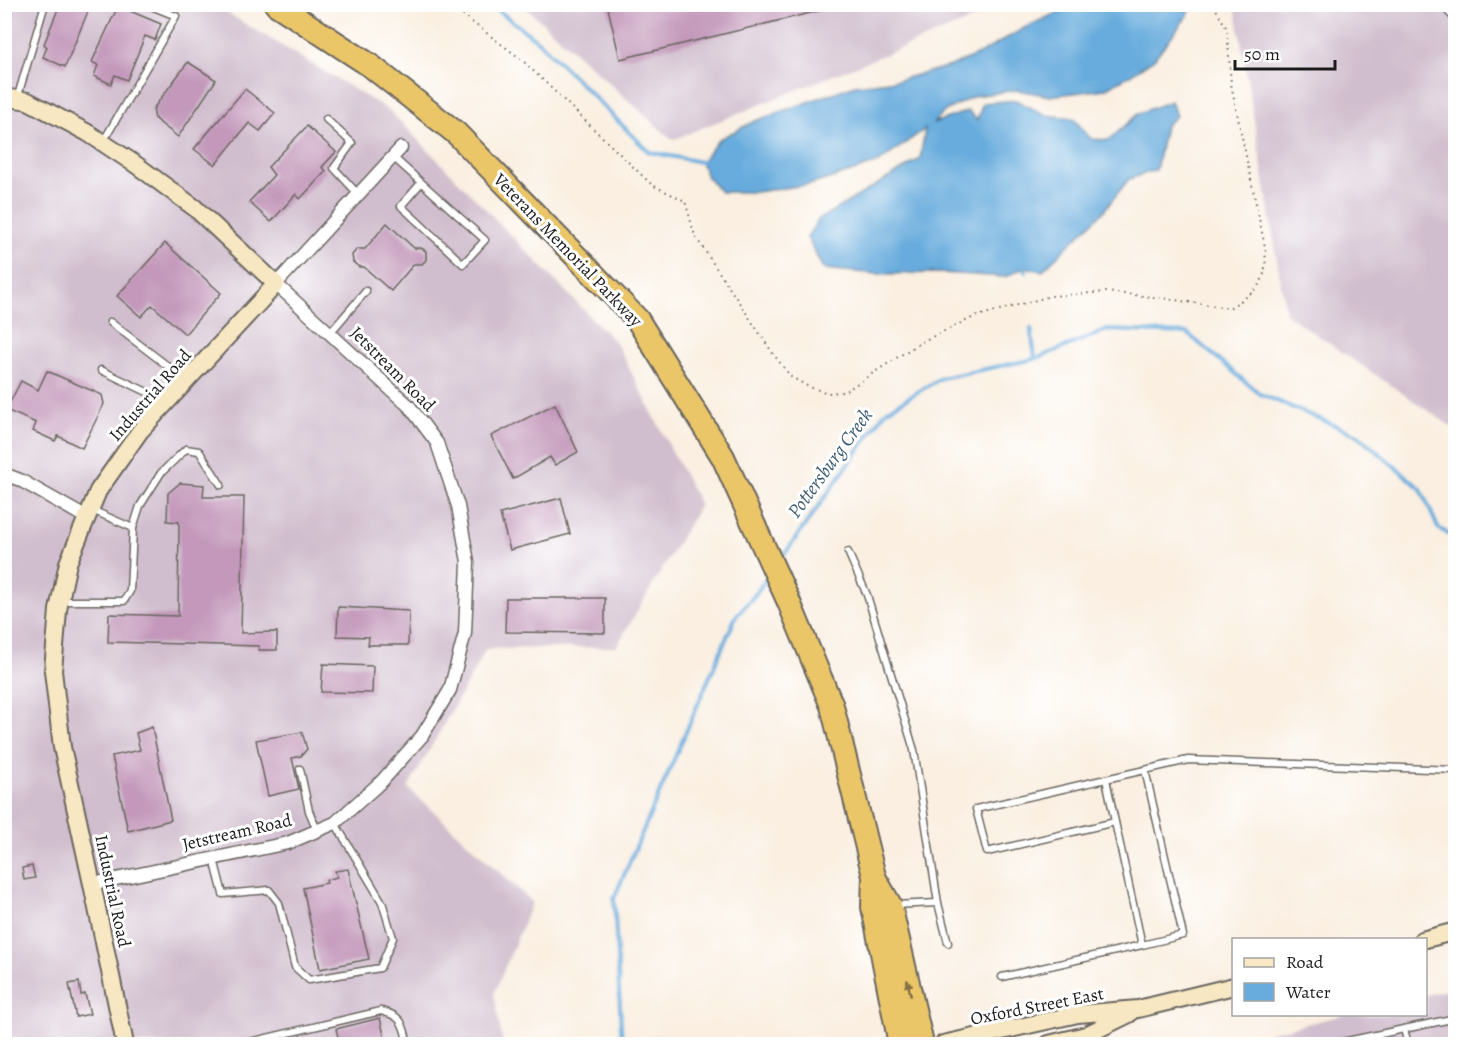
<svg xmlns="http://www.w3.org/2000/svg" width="1460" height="1049" viewBox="0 0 1460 1049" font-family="Alegreya,serif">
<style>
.industrial{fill:#d0bdcd}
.water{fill:#67acdd;stroke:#42647c;stroke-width:1.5}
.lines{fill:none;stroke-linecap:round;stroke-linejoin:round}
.stream{stroke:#67acdd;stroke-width:4}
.building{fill:#c398ba}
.lane-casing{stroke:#6a6661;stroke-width:9}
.street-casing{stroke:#6a6661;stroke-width:15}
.secondary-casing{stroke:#6a6661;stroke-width:20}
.highway-casing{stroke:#6a6661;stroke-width:26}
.path{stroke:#6a6661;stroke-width:2;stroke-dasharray:1.5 4.5;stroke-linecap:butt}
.lane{stroke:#fff;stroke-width:6}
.street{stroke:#fff;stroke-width:12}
.secondary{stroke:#f7e8c3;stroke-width:16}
.highway{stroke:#ebc669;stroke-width:22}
.oneway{fill:#847142}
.labels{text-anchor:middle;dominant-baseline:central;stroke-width:6;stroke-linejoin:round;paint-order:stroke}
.street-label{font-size:18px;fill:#1c1c1c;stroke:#fff}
.water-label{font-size:20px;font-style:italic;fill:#3e5d73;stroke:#fff}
</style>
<rect width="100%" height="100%" fill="#fff"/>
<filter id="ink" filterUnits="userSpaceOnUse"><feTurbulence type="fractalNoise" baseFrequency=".0167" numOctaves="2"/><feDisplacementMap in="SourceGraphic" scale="12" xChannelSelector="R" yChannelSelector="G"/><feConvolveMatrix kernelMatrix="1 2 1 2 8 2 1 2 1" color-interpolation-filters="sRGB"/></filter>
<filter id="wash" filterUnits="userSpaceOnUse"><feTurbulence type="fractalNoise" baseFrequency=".008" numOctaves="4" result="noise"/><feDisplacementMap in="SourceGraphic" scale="24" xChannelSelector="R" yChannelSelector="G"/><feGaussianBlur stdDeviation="1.35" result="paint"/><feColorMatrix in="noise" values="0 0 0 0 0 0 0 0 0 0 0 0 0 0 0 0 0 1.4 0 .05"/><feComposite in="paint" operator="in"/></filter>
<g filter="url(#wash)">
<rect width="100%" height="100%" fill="#faefe1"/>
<g class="industrial">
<polygon points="5,5 214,5 390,111 616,343 700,505 616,647 486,649 408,788 532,902 494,994 503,1044 5,1044"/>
<polygon points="523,5 1008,5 672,140"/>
<polygon points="1235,5 1455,5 1455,429 1286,314"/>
<polygon points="1455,988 1455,1044 1221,1044 1344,1015 1426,1014 1426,995"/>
</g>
<polygon class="water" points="1074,5 1188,5 1188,15 1154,59 1130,75 1105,89 1050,96 1017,90 974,96 945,111 933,123 968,111 977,120 983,103 1016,100 1045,115 1073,118 1091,139 1109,140 1139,113 1171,101 1176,116 1165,126 1156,170 1129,179 1102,213 1042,271 1025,267 1005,277 942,273 877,274 823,269 807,237 819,219 920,159 925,129 878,163 813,184 756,192 721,192 707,177 701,162 719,139 755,121 855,85 898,80 951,66 981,53 1026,27"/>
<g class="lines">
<g class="stream">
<polyline points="490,4 539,42 649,152 701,162 703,161"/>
<polyline points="1024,263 1026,272"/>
<polyline points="1031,329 1035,359"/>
<polyline points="779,562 886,411 941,378 1035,359 1107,330 1187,333 1260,394 1358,435 1421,489 1438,528 1456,538"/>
<polyline points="622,1044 614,898 736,616 754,596 769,575"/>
</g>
</g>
<g id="blocks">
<g class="building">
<polygon points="60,4 91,4 65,67 43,57 47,47 44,44"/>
<polygon points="607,4 827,4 827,9 620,59"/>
<polygon points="118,6 161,24 155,40 145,36 127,80 115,75 111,84 94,76 98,65 92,62"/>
<polygon points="188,62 216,80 178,137 155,119 153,109"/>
<polygon points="245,89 275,113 260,131 249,123 215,165 194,149"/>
<polygon points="307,126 336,152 322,167 326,171 300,199 296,194 271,222 249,202 274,175 268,167"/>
<polygon points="387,223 414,248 421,248 426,251 426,260 422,264 414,264 391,291 364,267 359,267 353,262 352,255 357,249 365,249"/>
<polygon points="165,243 221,293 185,334 152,305 141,317 117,296"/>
<polygon points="47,371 102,395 104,404 82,448 58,436 55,441 33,431 36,423 6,410 21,381 38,390"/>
<polygon points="555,404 578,452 555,465 550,457 513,479 491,436"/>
<polygon points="180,483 204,485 203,497 244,497 241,633 277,632 277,650 259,650 259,646 108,642 109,614 178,616 179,522 167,521 168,493"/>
<polygon points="561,498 570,534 510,550 500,514"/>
<polygon points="506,598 605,598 605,633 505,632"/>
<polygon points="338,607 409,611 408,645 368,645 369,637 337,636"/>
<polygon points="323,664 373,666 372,693 321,692"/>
<polygon points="152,727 171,820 128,831 112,756 140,750 136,733"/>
<polygon points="302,732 307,749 301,756 292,758 299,789 268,796 256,740"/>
<polygon points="32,866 35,878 24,880 22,868"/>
<polygon points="348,869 369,959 320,969 303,888 327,883 326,880 337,877 335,871"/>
<polygon points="79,982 81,995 85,994 90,1014 76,1017 69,984"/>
<polygon points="380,1018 386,1044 340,1044 336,1029"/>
</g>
</g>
</g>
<g filter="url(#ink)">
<use href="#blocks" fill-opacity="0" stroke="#6a6661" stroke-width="1.5"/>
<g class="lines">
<defs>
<g id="lane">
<polyline points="1441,4 1456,20"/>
<polyline points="17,99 45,4"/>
<polyline points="326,119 352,143 334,168 358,194"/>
<polyline points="103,142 176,16 146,4"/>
<polyline points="393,157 485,240 463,264 401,206 421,183"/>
<polyline points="110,322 186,380"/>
<polyline points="330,333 366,291"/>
<polyline points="101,370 166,401"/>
<polyline points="92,510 133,528"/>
<polyline points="848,552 867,595 914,750 938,903 948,943"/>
<polyline points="61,601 124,601 130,591 133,528 140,506 161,473 186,449 199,451 221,485"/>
<polyline points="300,769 309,811 317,830"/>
<path d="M1106 779 1115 822 987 852 976 809C1047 793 1117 776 1188 760L1456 770"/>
<polyline points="214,859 223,894 269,890 279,903 295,967 309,980 380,968 393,938 382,902 335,823"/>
<polyline points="893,905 938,903"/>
<polyline points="1142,945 1183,935 1145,770"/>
<polyline points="1002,977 1142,945 1115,822"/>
<polyline points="1404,1029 1408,1044"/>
<path d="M241 1044 381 1011C403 1016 403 1024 408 1044"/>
<polyline points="1333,1044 1456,1018"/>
</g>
<g id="street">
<polyline points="4,474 20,480 87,518"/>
<polyline points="92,884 288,843 335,823 382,781 422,736 450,690 465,633 468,562 458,506 437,443 410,407 276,284 401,148"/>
</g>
<g id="secondary">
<polyline points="4,97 28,101 88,133 135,164 195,208 276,284 140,431 98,491 68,563 58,610 53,671 62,747 92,884 125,1044"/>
<polyline points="1422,940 1456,931"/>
<polyline points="943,1044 1078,1014 1138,1009 1234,986"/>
<polyline points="1049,1044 1086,1035 1129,1014"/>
</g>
<g id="highway">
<polyline points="276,4 371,66 456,133 637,319 723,457 788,600 832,706 874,876 873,907 900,1044"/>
<polyline points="874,877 890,905 922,1044"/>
</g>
</defs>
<use href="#lane" class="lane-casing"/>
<use href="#street" class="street-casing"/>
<use href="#secondary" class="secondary-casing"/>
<use href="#highway" class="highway-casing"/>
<path class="path" d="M448 4 521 59 652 185 685 201 695 236 774 355 791 377 809 387 828 393 844 392 921 342 974 317 1051 296 1106 292 1161 298 1229 308C1259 290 1268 283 1265 247L1231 84 1227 29 1216 9V4"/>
<use href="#lane" class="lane"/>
<use href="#street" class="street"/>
<use href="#secondary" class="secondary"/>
<use href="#highway" class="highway"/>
</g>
<defs><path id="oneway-solid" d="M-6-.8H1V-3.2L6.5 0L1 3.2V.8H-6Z" transform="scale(1.5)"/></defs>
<use class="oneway" href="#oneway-solid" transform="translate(909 988) rotate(-103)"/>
</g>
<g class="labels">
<g class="street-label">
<text transform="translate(568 250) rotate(46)">Veterans Memorial Parkway</text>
<text transform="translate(393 369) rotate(45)">Jetstream Road</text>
<text transform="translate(150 395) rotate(-49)">Industrial Road</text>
<text transform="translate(237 832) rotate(-13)">Jetstream Road</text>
<text transform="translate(113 891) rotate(78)">Industrial Road</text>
<text transform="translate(1037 1006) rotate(-11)">Oxford Street East</text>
</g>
<g class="water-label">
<text transform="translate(830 463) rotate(-54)">Pottersburg Creek</text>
</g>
</g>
<rect width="1460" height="1049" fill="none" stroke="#fff" stroke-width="24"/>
<rect x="1232" y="938" width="195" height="78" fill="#ffffff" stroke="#a4a4a4" stroke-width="1.5"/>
<rect x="1244" y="958" width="30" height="9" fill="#f7e8c3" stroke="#a4a4a4" stroke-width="1.5"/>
<text x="1286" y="968" font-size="18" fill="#1c1c1c">Road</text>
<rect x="1244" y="983" width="30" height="18" fill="#67acdd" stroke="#a4a4a4" stroke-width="1.5"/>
<text x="1286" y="998" font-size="18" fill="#1c1c1c">Water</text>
<path d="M1235 60v9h100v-9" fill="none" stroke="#1c1c1c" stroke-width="3"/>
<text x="1244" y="60" font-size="18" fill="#1c1c1c" stroke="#ffffff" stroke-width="4.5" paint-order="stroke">50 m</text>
</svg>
